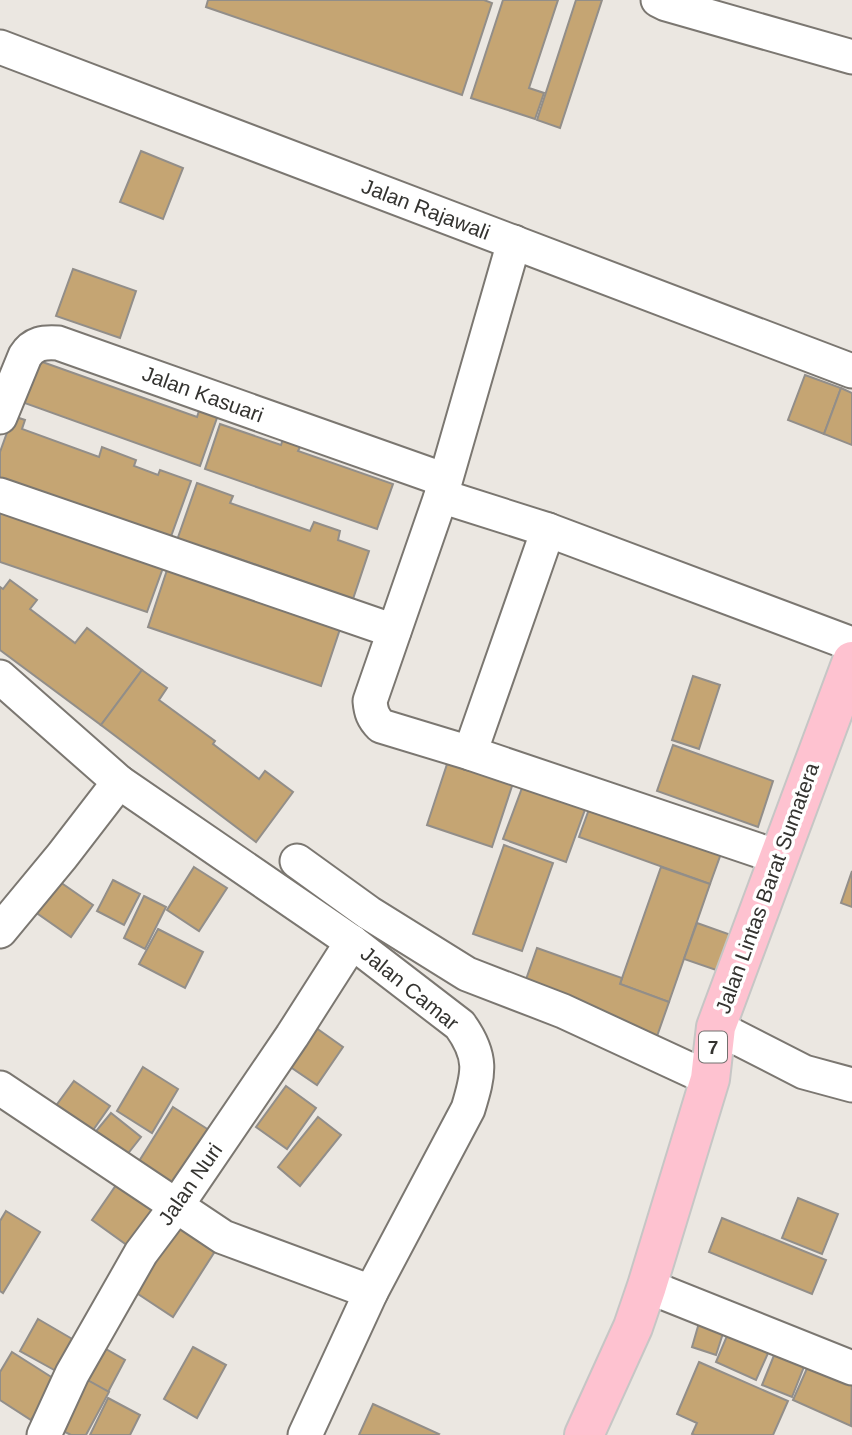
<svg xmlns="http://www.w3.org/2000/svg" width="852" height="1435" viewBox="0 0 852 1435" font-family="Helvetica,sans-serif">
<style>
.building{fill:#c5a573;stroke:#928e89;stroke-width:2}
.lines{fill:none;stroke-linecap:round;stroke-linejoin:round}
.minor-casing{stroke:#7b7771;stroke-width:37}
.trunk-casing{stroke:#c6c6c5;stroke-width:42}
.minor{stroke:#fff;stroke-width:33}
.trunk{stroke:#fec2d0;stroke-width:38}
.labels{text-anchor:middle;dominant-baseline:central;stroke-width:7;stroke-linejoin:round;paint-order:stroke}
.shield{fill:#fff;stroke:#71706e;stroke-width:2}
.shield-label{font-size:19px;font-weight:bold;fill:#343330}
.street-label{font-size:21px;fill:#343330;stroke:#fff}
</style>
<rect width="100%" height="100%" fill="#ebe7e1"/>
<g class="building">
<polygon points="208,0 484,0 492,3 462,95 206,7"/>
<polygon points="503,0 558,0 529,88 544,93 535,119 471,98"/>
<polygon points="576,0 602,0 560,128 537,120"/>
<polygon points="141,151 183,168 163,219 120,202"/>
<polygon points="73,269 136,291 120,338 56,316"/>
<polygon points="34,359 197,417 200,408 218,415 200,466 19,401"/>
<polygon points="805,375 841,388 824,434 788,420"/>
<polygon points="841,388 852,393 852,445 824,434"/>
<polygon points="13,416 25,420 22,429 99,457 102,447 136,460 134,466 158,475 160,470 191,481 169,542 0,480 0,452"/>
<polygon points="220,424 281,445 283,439 301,445 298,451 393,484 377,529 205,469"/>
<polygon points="197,483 233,496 230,503 310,531 314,522 340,531 338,540 369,551 353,599 214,550 212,555 176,543"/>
<polygon points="0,508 164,565 147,612 0,562"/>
<polygon points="171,558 341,626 321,686 148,627"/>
<polygon points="10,580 37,600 30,609 75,643 87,628 142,670 101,725 0,650 0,587 3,589"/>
<polygon points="142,670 167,688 159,700 215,741 213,744 259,779 265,771 293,792 256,842 101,725"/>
<polygon points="693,676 720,685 699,749 672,740"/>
<polygon points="673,745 773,781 758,827 657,791"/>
<polygon points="450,755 515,777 492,847 427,825"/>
<polygon points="525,780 587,804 566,862 503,839"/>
<polygon points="592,801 723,848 710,884 579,837"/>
<polygon points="504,845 553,863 522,951 473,934"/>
<polygon points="194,867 227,888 199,931 167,910"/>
<polygon points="661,867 710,884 669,1002 620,984"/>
<polygon points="852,871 852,907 841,903"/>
<polygon points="50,875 93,905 71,937 28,907"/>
<polygon points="113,880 140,894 124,925 97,911"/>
<polygon points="144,896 166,907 145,949 124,938"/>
<polygon points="697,923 734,936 722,972 684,959"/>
<polygon points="158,929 203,952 185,988 139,964"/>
<polygon points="537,948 622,978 620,984 669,1002 656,1039 522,991"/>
<polygon points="312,1025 343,1047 317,1085 286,1064"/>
<polygon points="143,1067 178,1089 152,1133 117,1111"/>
<polygon points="74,1081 110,1106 91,1133 55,1107"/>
<polygon points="286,1086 316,1108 287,1149 256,1127"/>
<polygon points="173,1107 212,1132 175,1191 136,1166"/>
<polygon points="111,1113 141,1137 122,1161 92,1136"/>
<polygon points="318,1117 341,1135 300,1186 278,1167"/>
<polygon points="121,1178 161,1205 131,1248 92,1220"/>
<polygon points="798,1198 838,1214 822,1254 782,1238"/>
<polygon points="6,1211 40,1232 3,1293 0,1291 0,1221"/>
<polygon points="722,1218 826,1260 812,1294 709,1252"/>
<polygon points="182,1220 219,1245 173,1317 135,1292"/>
<polygon points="701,1316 726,1324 716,1355 692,1347"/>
<polygon points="38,1319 74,1340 56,1371 20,1351"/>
<polygon points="732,1324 773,1342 756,1380 716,1362"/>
<polygon points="779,1343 809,1354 792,1397 762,1385"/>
<polygon points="99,1345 125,1360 108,1392 82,1377"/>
<polygon points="193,1347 226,1365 197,1418 164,1399"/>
<polygon points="12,1352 56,1380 31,1420 0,1400 0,1372"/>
<polygon points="812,1357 852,1374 851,1426 793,1400"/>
<polygon points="699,1362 788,1401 773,1435 695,1435 692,1434 697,1423 677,1414"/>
<polygon points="82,1377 109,1392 86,1435 71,1435 55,1427"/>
<polygon points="108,1398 140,1415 130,1435 90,1435"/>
<polygon points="373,1404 439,1434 438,1435 359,1435"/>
</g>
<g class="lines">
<defs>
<g id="minor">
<polyline points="658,0 666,4 852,57"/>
<polyline points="0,47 852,371"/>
<path d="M514 242 441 496 370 701C371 712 373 718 381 726L470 753 778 857"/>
<path d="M0 417 25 356C33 343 44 342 58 343L445 480"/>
<polyline points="0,495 394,631"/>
<polyline points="441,496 548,530 852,644"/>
<path d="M0 677 119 782 352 942 460 1025C483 1057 479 1073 468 1109L371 1292 305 1435"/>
<polyline points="470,753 548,530"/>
<polyline points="297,861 369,913 467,974 563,1011 710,1079"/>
<polyline points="0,931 62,856 119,782"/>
<polyline points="716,1027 804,1072 852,1085"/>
<polyline points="0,1088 223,1237 371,1292"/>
<polyline points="647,1286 852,1368"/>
<polyline points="44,1435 72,1374 141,1253 177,1205 292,1036 352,942"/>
</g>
<polyline id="trunk" points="584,1435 633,1327 647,1286 710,1079 716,1027 852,661"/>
</defs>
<use href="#minor" class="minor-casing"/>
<use href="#trunk" class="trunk-casing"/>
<use href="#minor" class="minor"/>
<use href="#trunk" class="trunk"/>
</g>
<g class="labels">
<rect class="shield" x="699" y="1031.5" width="28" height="31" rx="5"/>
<g class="shield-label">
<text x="713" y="1047">7</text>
</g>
<g class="street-label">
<text transform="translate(426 209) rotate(21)">Jalan Rajawali</text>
<text transform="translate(203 394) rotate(20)">Jalan Kasuari</text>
<text transform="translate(767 888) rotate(-70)">Jalan Lintas Barat Sumatera</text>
<text transform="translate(410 988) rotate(39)">Jalan Camar</text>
<text transform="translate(190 1184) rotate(-55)">Jalan Nuri</text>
</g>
</g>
</svg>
